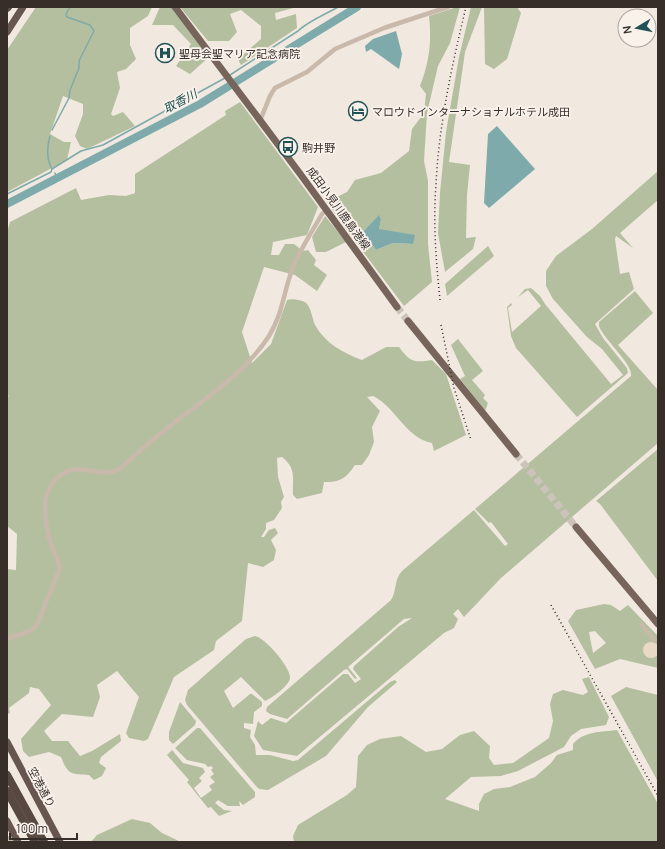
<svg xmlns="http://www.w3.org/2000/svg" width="665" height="849" viewBox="0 0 665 849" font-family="Manrope,'Noto Sans JP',sans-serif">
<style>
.green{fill:#b4bf9f;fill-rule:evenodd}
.plaza{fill:#e8d9c7}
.water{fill:#7faaac}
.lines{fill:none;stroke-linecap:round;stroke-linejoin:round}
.stream{stroke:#7faaac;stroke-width:1.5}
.river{stroke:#7faaac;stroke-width:8}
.primary-tunnel{stroke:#ccc3bb;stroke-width:7;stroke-dasharray:7 3.5;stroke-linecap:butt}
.pedestrian{stroke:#c8b9ab;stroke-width:3.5}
.minor{stroke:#c8b9ab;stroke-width:4.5}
.primary{stroke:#77655c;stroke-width:7}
.trunk{stroke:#67564f;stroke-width:7}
.motorway{stroke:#574842;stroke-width:8}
.rail{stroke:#372e2a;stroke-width:1.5;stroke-dasharray:1 3;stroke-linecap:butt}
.labels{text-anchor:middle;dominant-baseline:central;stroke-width:3.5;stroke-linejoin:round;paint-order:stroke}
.poi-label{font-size:11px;fill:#372e2a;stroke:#f9f2eb;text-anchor:start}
.street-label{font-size:11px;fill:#372e2a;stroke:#f9f2eb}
.water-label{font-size:12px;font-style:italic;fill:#225255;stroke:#f9f2eb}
</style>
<rect width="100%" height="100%" fill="#f1e8df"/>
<g class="green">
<polygon points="36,7 152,7 148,16 130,28 130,45 136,59 126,69 117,72 120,88 111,114 113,116 123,112 135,126 87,149 80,146 75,136 83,114 83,104 63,96 50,134 64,142 71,142 67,160 7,192 7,50"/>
<polygon points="160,7 171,7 209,57 190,74 176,66 191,44 173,25 152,25"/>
<polygon points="180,7 297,7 275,13 276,20 296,14 297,28 241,65 238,59 261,39 261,26 241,10 230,14 237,32 229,41 208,41"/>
<path d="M457 7H460L450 43 438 66 427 113 424 161 428 181V244L432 282 404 306 355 241 366 236 376 250 393 243 413 244 379 229 381 220 365 230 350 235 327 202 347 192 355 180 381 173 409 151 412 129 424 113 426 94 420 86C429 63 432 42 429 16Z"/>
<polygon points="471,7 482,7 465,52 449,162 470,165 467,195 466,238 476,237 473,249 445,272 438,233 440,193 446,132 459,57"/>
<polygon points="484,7 517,7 521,13 507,59 494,69 485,64"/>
<path d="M240 102 318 207 307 235 273 242 271 255H279L285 244H294L303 251 308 250 316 260 314 265 327 275 317 291 295 275 264 267 242 332 252 363 271 344 287 300C292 298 301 300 305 302 311 306 312 318 315 325 325 343 343 353 362 360L386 347H399C410 362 414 363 432 360L446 374 466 435 434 451 432 443C405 438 396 407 373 396L367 397 380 411 372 427 374 442 369 455 362 465H355C346 478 340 483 324 482L322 493 297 499 293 495C292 478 297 469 282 457L277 458 278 477 284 497 281 502 282 508 274 520 266 523V529L261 537H264L269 530 275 528 278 533 271 540 276 550 274 560 263 567 248 563 242 621 216 641 214 650 174 677 148 739 144 741 129 738 126 733 139 697 117 671 97 685 100 697 93 717 62 714 44 731 52 741H68L80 756 92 751 120 734 121 741 101 757 99 763 106 768 102 776 94 780 89 775C71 774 68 775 61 757L49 752 29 757 23 751 21 739 51 705 39 689 30 687 29 693 9 708 10 713 7 714V569L16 570 17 534 7 526V398L9 396 7 395V233L10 222 76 188 81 200 109 195 126 196 135 193V174L226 115 225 111Z"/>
<polygon points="658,171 658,200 620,233 633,248 616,236 615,239 620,274 629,272 634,289 595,324 603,338 627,368 628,373 577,417 516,348 511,336 507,307 511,303 512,305 508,308 512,332 541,306 528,290 518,297 525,289 531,288 540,296 545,304 611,384 623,375 602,349 587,337 553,299 546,286 546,271 556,256 592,229"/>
<polygon points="325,216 346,242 326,252 316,252 312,237"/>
<polygon points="488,246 494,256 447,296 445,284"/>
<path d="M635 291 653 313 618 345 658 390V443L501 578 464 617 458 609 453 614 458 619 454 628 444 633 297 756 263 750 254 736 258 721 262 725 271 718 286 723 343 674H348L355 683 361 679 353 669 354 666 398 627 412 618 404 619 348 667 357 678 355 679 347 669 344 670 287 719 270 714 266 711 267 707 391 600C397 591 394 579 402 571L474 510 505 546 508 544 491 522 489 523 475 509 631 376C633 364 604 340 599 326V322Z"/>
<polygon points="458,339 483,371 472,380 485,395 483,398 488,403 485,411 460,379 465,376 451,345"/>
<polygon points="658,449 658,581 600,504 596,501"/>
<path d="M604 604 611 605 620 611 628 605 658 636V668L620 659 595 669 568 621 576 610ZM595 631 606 643 593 653 589 632Z"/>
<path d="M255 636C264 637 291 667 290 678 289 686 272 698 265 701L241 677 224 691 233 708 250 694H252L262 702V706L254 712 253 724 244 723V728L251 730 250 737 255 745 256 755H270L293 761 298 760 390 682 395 680 397 682 368 707 326 756 268 790 259 789 256 786 187 705 185 700 188 690 246 639Z"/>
<path d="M589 677 609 717 606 725 581 729 571 736 564 747 518 771 501 776 471 777 445 799 479 811V804L484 794 494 789 510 787 535 777 551 763 557 755 573 750V744C584 731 601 732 617 730L658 804V842H294L293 836 298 825 347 795 356 787 358 756 367 745 380 739 401 736 426 752 442 749 460 735 474 731 490 746 489 758 494 765 513 763 549 738 553 721 550 704 553 694 563 690 583 695 588 692 582 679Z"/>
<polygon points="626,687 658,695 657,780 611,696"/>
<polygon points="180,702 196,721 195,725 173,744 169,740 169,732"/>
<polygon points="197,728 200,728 255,792 255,797 243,805 239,801 240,806 228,806 218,800 215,803 224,810 232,811 219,816 211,807 208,808 187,782 189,780 167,755 172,750 183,763 203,768 205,772 199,778 202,781 194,788 201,798 212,790 209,786 215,782 210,777 214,774 211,770 213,768 211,766 208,767 205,764 187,760 175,748"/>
<polygon points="132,819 150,823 162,833 181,842 91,842 97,835"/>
</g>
<circle class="plaza" cx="651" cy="650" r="8"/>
<g class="water">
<polygon points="396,31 402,54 399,69 371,49 366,52 365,46 373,39"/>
<polygon points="497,126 535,169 489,208 484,203 488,134"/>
<polygon points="379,215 381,220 379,229 415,235 413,244 393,243 376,250 366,236 358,240 354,234 365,230"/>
</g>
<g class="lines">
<g class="stream">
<path d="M230 75 298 31C307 22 326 14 338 7"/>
<polyline points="52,130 69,98 70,90 79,68 79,61 94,31 90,25 67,17 66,14 70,7"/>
<path d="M50 136C47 147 46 159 52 169"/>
<polyline points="55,173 57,178"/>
<polyline points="7,194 51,172 52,169 81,151 103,145 225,78"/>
</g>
<polyline class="river" points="7,204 200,104 357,7"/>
<g class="primary-tunnel">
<polyline points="397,307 408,321"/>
<polyline points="516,454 576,527"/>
</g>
<polyline class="pedestrian" points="641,624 652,637 653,641"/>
<g class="minor">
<polyline points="260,121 270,96 275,88 307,72 335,49 384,28 448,7"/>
<path d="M7 639 30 631 37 625 59 570C60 560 54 553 51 544 46 529 41 500 51 485 74 452 101 484 122 467 137 454 150 441 166 429 201 401 244 375 269 336 283 313 283 294 292 270 299 251 312 232 322 214L327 210"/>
<polyline points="7,838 17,842"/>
</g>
<g class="primary">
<polyline points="175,7 301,175 397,307"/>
<polyline points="408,321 516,454"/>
<polyline points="576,527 658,624"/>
</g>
<g class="trunk">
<polyline points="7,32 23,7"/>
<polyline points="7,742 60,842"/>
<polyline points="7,821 18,842"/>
</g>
<g class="motorway">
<polyline points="7,8 8,7"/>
<polyline points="7,775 44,842"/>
<polyline points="7,791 35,842"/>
</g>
<g class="rail">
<path d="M440 300C436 261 433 223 436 184 439 124 452 65 466 7"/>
<polyline points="441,325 454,388 471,440"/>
<polyline points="551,605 658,796"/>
</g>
</g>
<defs>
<symbol id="hospital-ring" viewBox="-11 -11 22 22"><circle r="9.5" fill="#f9f2eb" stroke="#225255" stroke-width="1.5"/><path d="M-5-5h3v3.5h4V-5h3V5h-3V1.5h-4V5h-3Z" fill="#225255"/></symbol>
<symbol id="hotel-ring" viewBox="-11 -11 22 22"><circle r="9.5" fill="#f9f2eb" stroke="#225255" stroke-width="1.5"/><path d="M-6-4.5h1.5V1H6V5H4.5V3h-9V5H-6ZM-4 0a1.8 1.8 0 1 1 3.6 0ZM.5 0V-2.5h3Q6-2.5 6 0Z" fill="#225255"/></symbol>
<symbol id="bus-ring" viewBox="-11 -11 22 22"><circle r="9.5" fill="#f9f2eb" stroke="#225255" stroke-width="1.5"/><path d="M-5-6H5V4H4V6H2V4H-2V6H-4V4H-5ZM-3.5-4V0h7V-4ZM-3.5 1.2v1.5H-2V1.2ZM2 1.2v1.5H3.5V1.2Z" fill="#225255"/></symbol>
</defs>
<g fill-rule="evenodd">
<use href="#hospital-ring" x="154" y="42" width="22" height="22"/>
<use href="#hotel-ring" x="347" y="100" width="22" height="22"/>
<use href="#bus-ring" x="277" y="136" width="22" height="22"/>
</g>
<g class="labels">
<g class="poi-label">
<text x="179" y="53">聖母会聖マリア記念病院</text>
<text x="372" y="111">マロウドインターナショナルホテル成田</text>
<text x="302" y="147">駒井野</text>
</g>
<g class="street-label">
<text transform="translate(339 208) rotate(54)">成田小見川鹿島港線</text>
<text transform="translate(42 787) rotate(62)">空港通り</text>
</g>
<g class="water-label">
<text transform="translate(180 101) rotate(-28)">取香川</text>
</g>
</g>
<rect width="665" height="849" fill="none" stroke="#372e2a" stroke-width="16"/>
<g transform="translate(637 28) rotate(260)"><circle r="19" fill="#f9f2eb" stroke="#aba49e"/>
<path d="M0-3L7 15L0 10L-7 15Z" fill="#225255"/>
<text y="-6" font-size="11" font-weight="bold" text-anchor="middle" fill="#372e2a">N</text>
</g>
<path d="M10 833v6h67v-6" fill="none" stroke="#372e2a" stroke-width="2"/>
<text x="16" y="833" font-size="12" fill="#372e2a" stroke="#f9f2eb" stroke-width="3" paint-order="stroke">100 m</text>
</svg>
